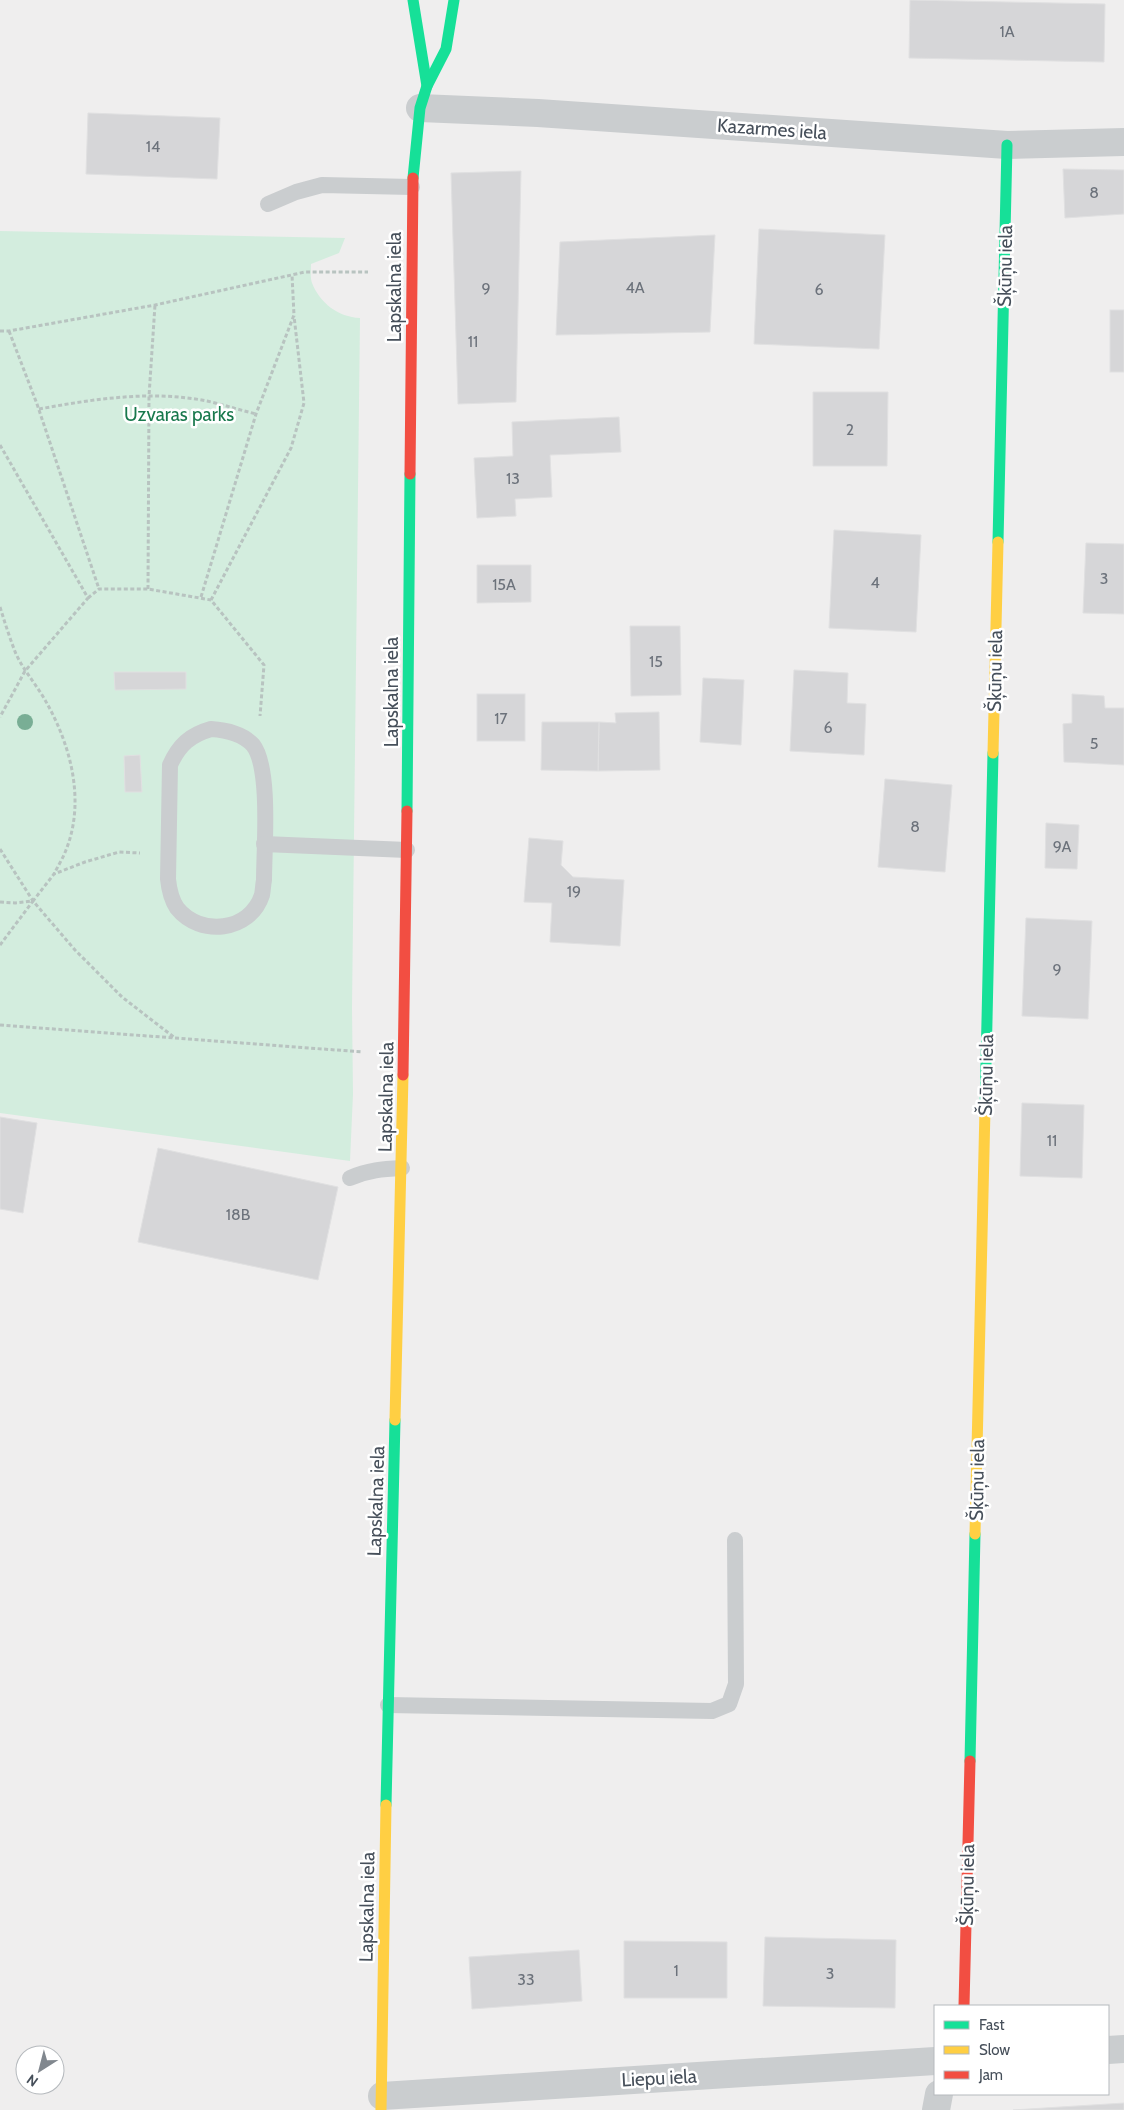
<svg xmlns="http://www.w3.org/2000/svg" width="1124" height="2110" viewBox="0 0 1124 2110" font-family="Cabin,sans-serif">
<style>
.green{fill:#d3edde}
.building{fill:#d6d6d8;stroke:#e0e0e1}
.lines{fill:none;stroke-linecap:round;stroke-linejoin:round}
.path{stroke:#b8c3c0;stroke-width:3;stroke-dasharray:4 2.5;stroke-linecap:butt}
.lane{stroke:#cacdcf;stroke-width:16}
.street{stroke:#cacdcf;stroke-width:28}
.fast{stroke:#16e098;stroke-width:11}
.slow{stroke:#ffcf43;stroke-width:11}
.jam{stroke:#f24e42;stroke-width:11}
.tree{fill:#79ae95}
.labels{text-anchor:middle;dominant-baseline:central;stroke-width:5;stroke-linejoin:round;paint-order:stroke}
.number-label{font-size:16px;fill:#6c727b}
.street-label{font-size:19px;fill:#464f5a;stroke:#fff}
.park-label{font-size:19px;fill:#19794d;stroke:#fff}
</style>
<rect width="100%" height="100%" fill="#efeeee"/>
<path class="green" d="M0 231 345 238 339 253 311 264C311 270 310 277 312 283 320 303 338 317 360 318L352 1008 353 1094 350 1161 0 1113Z"/>
<g class="building">
<polygon points="910,0 1105,4 1104,62 909,58"/>
<polygon points="88,113 220,118 217,179 86,174"/>
<polygon points="1063,169 1124,170 1124,214 1065,218"/>
<polygon points="521,171 516,402 458,404 451,173"/>
<polygon points="759,229 885,235 879,349 754,344"/>
<polygon points="715,235 710,332 556,335 560,242"/>
<rect x="1110" y="310" width="14" height="62"/>
<polygon points="813,392 888,392 887,466 813,466"/>
<polygon points="619,417 621,452 550,455 552,497 515,499 516,516 477,518 474,458 513,456 512,422"/>
<polygon points="834,530 921,535 916,632 829,628"/>
<polygon points="1086,543 1124,544 1124,614 1083,613"/>
<polygon points="477,565 531,565 531,602 477,603"/>
<polygon points="630,626 680,626 681,695 631,696"/>
<polygon points="794,670 848,673 847,703 866,704 864,755 790,751"/>
<polygon points="114,672 186,672 186,689 115,690"/>
<polygon points="703,678 744,680 741,745 700,742"/>
<rect x="477" y="694" width="48" height="47"/>
<polygon points="1072,694 1104,696 1105,708 1124,708 1124,765 1064,762 1063,724 1072,723"/>
<polygon points="659,712 660,770 598,771 599,722 616,723 615,713"/>
<polygon points="542,722 599,722 598,771 541,770"/>
<polygon points="140,755 142,792 125,792 124,756"/>
<polygon points="885,779 952,785 945,872 878,867"/>
<polygon points="1046,823 1079,825 1077,869 1045,868"/>
<polygon points="529,838 563,841 561,865 573,877 624,880 620,946 550,942 552,903 524,902"/>
<polygon points="1026,918 1092,921 1088,1019 1022,1016"/>
<polygon points="1022,1103 1084,1105 1082,1178 1020,1176"/>
<polygon points="0,1117 37,1123 23,1213 0,1209"/>
<polygon points="158,1148 338,1187 318,1280 138,1242"/>
<polygon points="765,1937 896,1940 895,2008 763,2006"/>
<polygon points="624,1941 727,1942 727,1998 624,1998"/>
<polygon points="579,1950 582,2001 472,2009 469,1957"/>
<polygon points="1124,2103 1124,2110 1013,2110"/>
</g>
<g class="lines">
<g class="path">
<polyline points="0,331 9,331 155,305 305,272 368,272"/>
<polyline points="9,331 37,404 99,589"/>
<path d="M39 409C94 399 152 390 207 401 224 405 240 410 256 414"/>
<polyline points="0,445 88,598 25,671 0,717"/>
<polyline points="148,589 149,396 155,305"/>
<polyline points="201,597 256,414 294,315 292,275"/>
<polyline points="88,598 99,589 148,589 211,600 264,665 260,716"/>
<polyline points="211,600 291,448 304,403 294,316"/>
<path d="M0 607C5 623 10 639 16 654 24 671 36 684 45 700 70 743 86 800 66 850 63 858 58 866 54 874"/>
<polyline points="0,849 33,901 75,950 122,997 175,1038"/>
<polyline points="0,902 15,903 33,901 54,874 85,862 119,852 140,853"/>
<polyline points="0,945 33,901"/>
<polyline points="0,1025 363,1052"/>
</g>
<g class="lane">
<polyline points="268,204 296,192 322,185 412,187"/>
<path d="M211 729C226 730 242 733 253 745 271 768 264 849 264 880 263 885 263 890 262 895 250 932 200 937 177 908 171 899 169 889 168 879L170 765C179 745 190 735 211 729Z"/>
<polyline points="264,844 407,850"/>
<path d="M350 1178C368 1170 383 1169 402 1168"/>
<polyline points="388,1705 712,1711 729,1704 736,1684 735,1540"/>
</g>
<g class="street">
<polyline points="420,108 538,113 1007,145 1124,142"/>
<polyline points="1108,2050 1124,2049"/>
<polyline points="382,2096 935,2061"/>
<polyline points="936,2110 939,2094"/>
</g>
<g class="fast">
<polyline points="413,0 427,86"/>
<polyline points="413,178 420,108 427,86 446,49 454,0"/>
<polyline points="998,542 1007,145"/>
<polyline points="407,811 410,474"/>
<polyline points="985,1109 993,753"/>
<polyline points="970,1761 975,1534"/>
<polyline points="386,1805 395,1420"/>
</g>
<g class="slow">
<polyline points="993,753 998,542"/>
<polyline points="395,1420 403,1075"/>
<polyline points="975,1534 985,1109"/>
<polyline points="381,2110 386,1805"/>
</g>
<g class="jam">
<polyline points="410,474 413,178"/>
<polyline points="403,1075 407,811"/>
<polyline points="964,2006 970,1761"/>
</g>
</g>
<circle class="tree" cx="25" cy="722" r="8"/>
<g class="labels">
<g class="number-label">
<text x="1007" y="31">1A</text>
<text x="153" y="146">14</text>
<text x="1094" y="192">8</text>
<text x="635" y="287">4A</text>
<text x="486" y="288">9</text>
<text x="819" y="289">6</text>
<text x="473" y="341">11</text>
<text x="850" y="429">2</text>
<text x="513" y="478">13</text>
<text x="1104" y="578">3</text>
<text x="875" y="582">4</text>
<text x="504" y="584">15A</text>
<text x="656" y="661">15</text>
<text x="501" y="718">17</text>
<text x="828" y="727">6</text>
<text x="1094" y="743">5</text>
<text x="915" y="826">8</text>
<text x="1062" y="846">9A</text>
<text x="574" y="891">19</text>
<text x="1057" y="969">9</text>
<text x="1052" y="1140">11</text>
<text x="238" y="1214">18B</text>
<text x="676" y="1970">1</text>
<text x="830" y="1973">3</text>
<text x="526" y="1979">33</text>
</g>
<g class="street-label">
<text transform="translate(772 129) rotate(4)">Kazarmes iela</text>
<text transform="translate(1005 266) rotate(-89)">Šķūņu iela</text>
<text transform="translate(394 287) rotate(-90)">Lapskalna iela</text>
<text transform="translate(995 671) rotate(-89)">Šķūņu iela</text>
<text transform="translate(391 692) rotate(-90)">Lapskalna iela</text>
<text transform="translate(986 1075) rotate(-89)">Šķūņu iela</text>
<text transform="translate(386 1097) rotate(-89)">Lapskalna iela</text>
<text transform="translate(977 1480) rotate(-89)">Šķūņu iela</text>
<text transform="translate(376 1501) rotate(-88)">Lapskalna iela</text>
<text transform="translate(967 1885) rotate(-89)">Šķūņu iela</text>
<text transform="translate(367 1907) rotate(-89)">Lapskalna iela</text>
<text transform="translate(659 2078) rotate(-3)">Liepu iela</text>
</g>
<g class="park-label">
<text x="179" y="414">Uzvaras parks</text>
</g>
</g>
<rect x="934" y="2005" width="175" height="90" fill="#ffffff" stroke="#b5b9bd"/>
<rect x="944" y="2021" width="25" height="8" fill="#16e098" stroke="#b5b9bd"/>
<text x="979" y="2030" font-size="15" fill="#464f5a">Fast</text>
<rect x="944" y="2046" width="25" height="8" fill="#ffcf43" stroke="#b5b9bd"/>
<text x="979" y="2055" font-size="15" fill="#464f5a">Slow</text>
<rect x="944" y="2071" width="25" height="8" fill="#f24e42" stroke="#b5b9bd"/>
<text x="979" y="2080" font-size="15" fill="#464f5a">Jam</text>
<g transform="translate(40 2070) rotate(216)"><circle r="24" fill="#ffffff" stroke="#b5b9bd"/>
<path d="M0-4L9 19L0 12L-9 19Z" fill="#81878e"/>
<text y="-8" font-size="14" font-weight="bold" text-anchor="middle" fill="#464f5a">N</text>
</g>
</svg>
